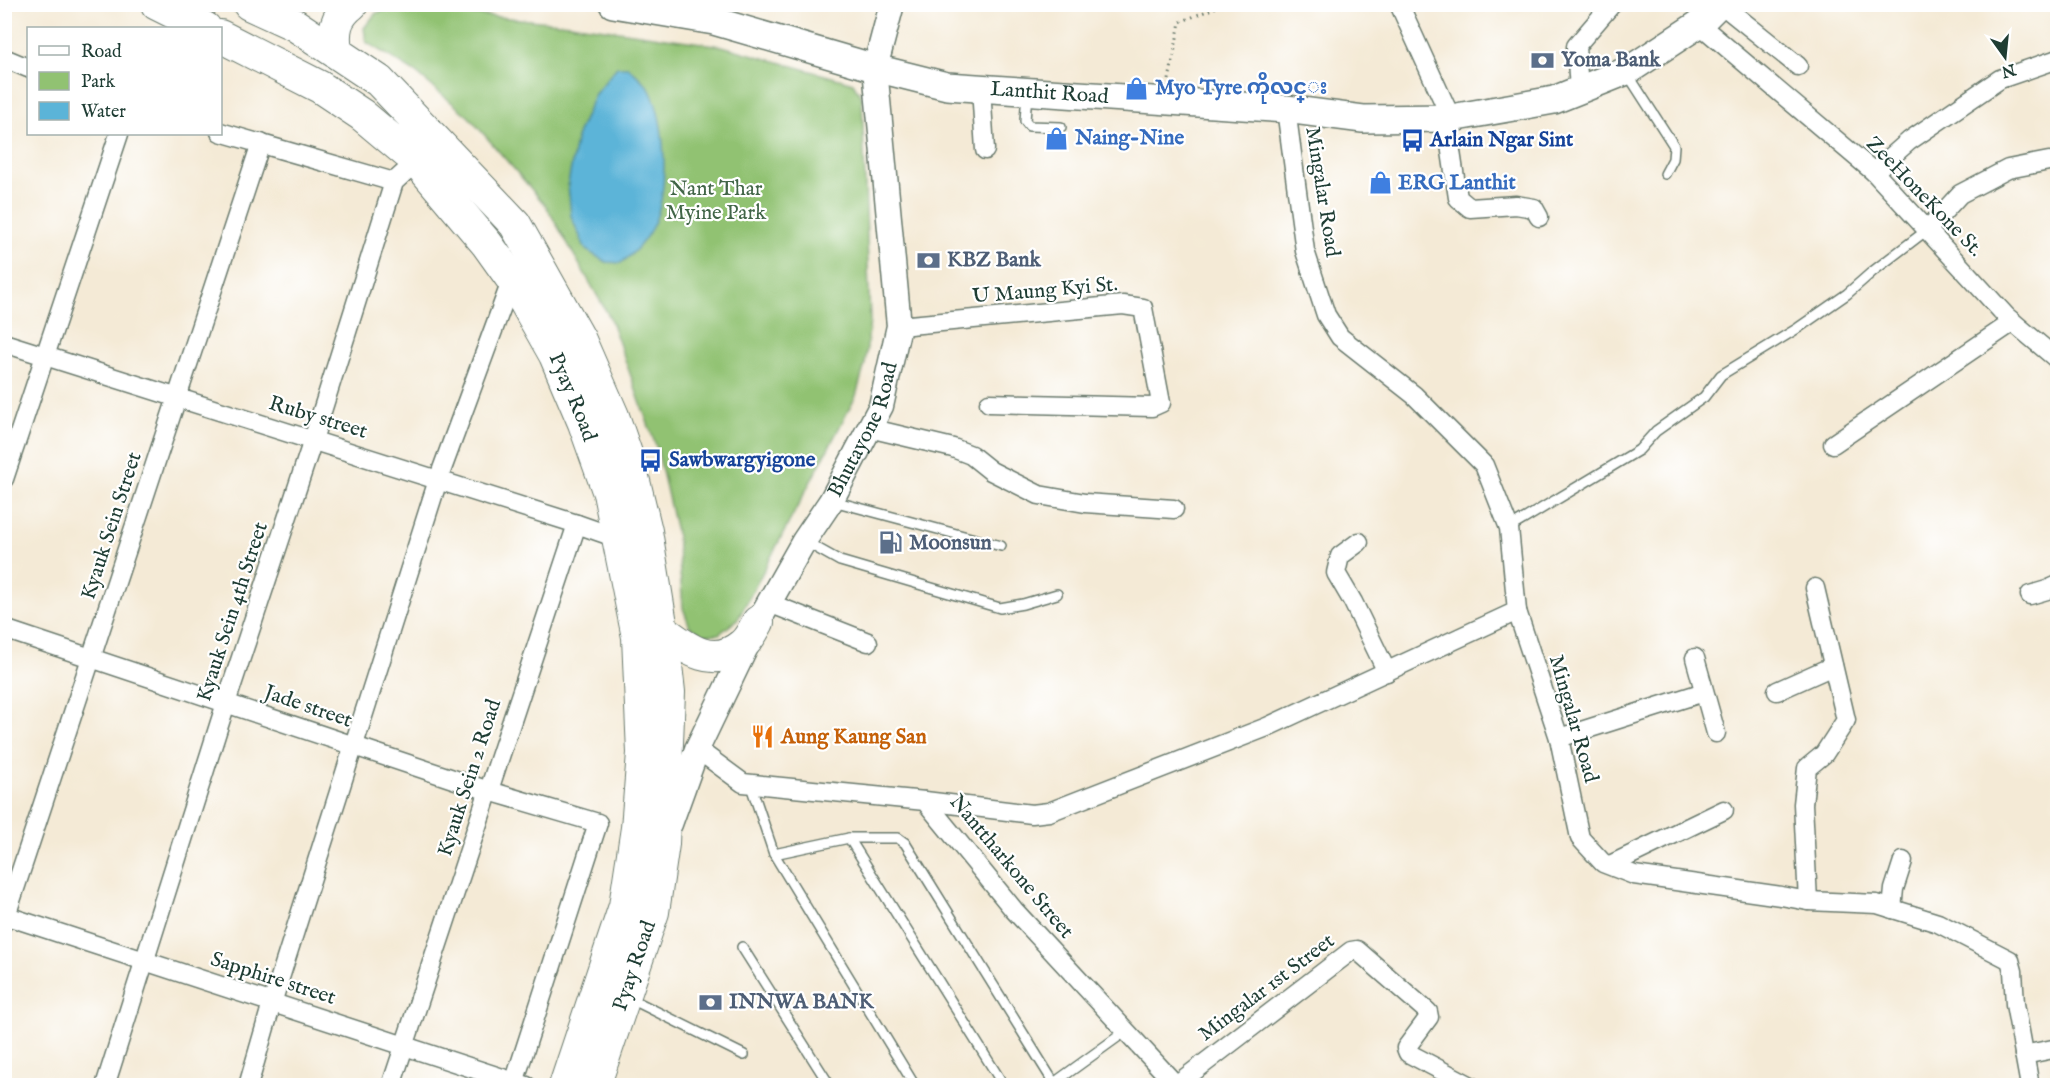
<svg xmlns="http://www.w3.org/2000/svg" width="2062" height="1090" viewBox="0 0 2062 1090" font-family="'IM FELL English','Noto Sans Myanmar',serif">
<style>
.green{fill:#91c272;stroke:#588053;stroke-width:1.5}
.water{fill:#5bb4d8;stroke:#3d7886;stroke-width:1.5}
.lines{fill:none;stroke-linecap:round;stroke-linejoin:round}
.lane-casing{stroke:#6a7a6d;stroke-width:12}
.street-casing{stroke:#6a7a6d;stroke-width:21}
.secondary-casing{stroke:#6a7a6d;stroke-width:27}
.primary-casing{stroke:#6a7a6d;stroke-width:30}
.highway-casing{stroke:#6a7a6d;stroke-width:34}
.path{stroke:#6a7a6d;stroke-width:3;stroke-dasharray:1.5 4.5;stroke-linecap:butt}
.lane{stroke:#fff;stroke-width:9}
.street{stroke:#fff;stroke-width:18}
.secondary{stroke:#fff;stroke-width:24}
.primary{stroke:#fff;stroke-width:27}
.highway{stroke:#fff;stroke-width:32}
.labels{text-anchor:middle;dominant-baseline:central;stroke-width:4.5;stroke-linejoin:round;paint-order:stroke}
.service-label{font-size:21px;font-weight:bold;fill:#4e5e75;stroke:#fff;text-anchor:start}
.shop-label{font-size:21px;font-weight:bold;fill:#366cbe;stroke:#fff;text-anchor:start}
.street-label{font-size:21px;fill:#1f3d34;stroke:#fff}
.transit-label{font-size:21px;font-weight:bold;fill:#164399;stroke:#fff;text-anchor:start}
.park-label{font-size:21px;fill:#416547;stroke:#fff}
.food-label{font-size:21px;font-weight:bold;fill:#c56008;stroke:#fff;text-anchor:start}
</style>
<rect width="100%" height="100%" fill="#fff"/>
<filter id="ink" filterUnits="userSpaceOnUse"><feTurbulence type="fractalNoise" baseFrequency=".0167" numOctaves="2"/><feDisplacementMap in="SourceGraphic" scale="12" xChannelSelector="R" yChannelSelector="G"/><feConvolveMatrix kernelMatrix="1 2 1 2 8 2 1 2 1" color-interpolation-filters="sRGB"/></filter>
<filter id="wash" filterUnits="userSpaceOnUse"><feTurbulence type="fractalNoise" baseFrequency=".008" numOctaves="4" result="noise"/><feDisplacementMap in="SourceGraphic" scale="24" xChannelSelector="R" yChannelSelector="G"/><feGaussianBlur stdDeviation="1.35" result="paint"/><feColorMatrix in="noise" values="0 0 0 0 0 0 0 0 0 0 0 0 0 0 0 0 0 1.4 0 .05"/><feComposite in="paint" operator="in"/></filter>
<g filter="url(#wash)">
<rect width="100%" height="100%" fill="#f4ead6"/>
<polygon class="green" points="397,7 570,24 722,46 853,83 862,98 870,321 865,364 856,396 738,619 719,634 704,635 690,627 683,608 677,536 657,449 610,318 546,206 469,117 415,72 366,42 364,28 376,13"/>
<path class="water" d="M617 67H628C635 74 646 82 650 90 666 123 669 187 655 221 648 237 635 253 621 263L606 262 586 250 571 216 568 184 577 135 595 94Z"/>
</g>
<g filter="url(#ink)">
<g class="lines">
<defs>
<g id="lane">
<polyline points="1627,73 1674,146 1673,159 1665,174"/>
<polyline points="1027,93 1025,121 1029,126 1061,127"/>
<polyline points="833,501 1001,546"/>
<polyline points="1509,528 1639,450 1656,431 1704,397 1721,375 1798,328 1847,294 1872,272 1927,230"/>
<polyline points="806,542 840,561 1000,608 1023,604 1057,594"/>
<polyline points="750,783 774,854 915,1086"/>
<polyline points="849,838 898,838 905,843 1054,1083 1126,1031"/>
<polyline points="774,854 849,838 1004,1086"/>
<polyline points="742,947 830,1086"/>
<polyline points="629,998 744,1055"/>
</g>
<g id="street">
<polyline points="1399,4 1451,118"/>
<polyline points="1721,4 1798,66"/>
<polyline points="1699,24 1874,172 2007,317 2058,360"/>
<polyline points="4,58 28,68"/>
<polyline points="981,88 985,150"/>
<polyline points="1579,90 1576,46 1612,4"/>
<polyline points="1286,109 1305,251 1326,315 1340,337 1414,395 1484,465 1509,528 1517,611 1559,738 1580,838 1603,863 1634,875 1781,896 1808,901 1877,904 1938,923 2010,960 2013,971 2015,1004 2030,1086"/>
<polyline points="1446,118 1458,198 1470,208 1516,205 1534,208 1539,217"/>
<polyline points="220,132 394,182"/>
<polyline points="1874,172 1909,141 2000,79 2058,59"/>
<polyline points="1927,230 1960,194 2008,169 2049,161"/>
<polyline points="899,326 1123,305 1143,308 1161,403 1152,407 989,403"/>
<polyline points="4,343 577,524 617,538"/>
<polyline points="869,428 953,448 971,455 991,471 1039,495 1085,503 1174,509"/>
<polyline points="1833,444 2013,322"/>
<polyline points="4,479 119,134"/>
<polyline points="1359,542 1340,556 1336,573 1353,602 1387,672"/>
<polyline points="2030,595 2047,590 2058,585"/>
<polyline points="769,603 868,642"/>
<polyline points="4,629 489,791 598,823 513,1086"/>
<polyline points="1695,658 1716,733"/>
<polyline points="1777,691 1833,666"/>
<polyline points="1559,738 1704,692"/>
<polyline points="697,749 743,783 925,801 1014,910 1177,1086"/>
<polyline points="925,801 1032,814 1049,812 1267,727 1517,611"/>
<polyline points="1610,865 1724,810"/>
<polyline points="1808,901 1803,804 1807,768 1824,754 1846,720 1815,588"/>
<polyline points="1892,909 1894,889 1903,861"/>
<polyline points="4,915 527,1086"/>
<polyline points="4,922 261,143"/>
<polyline points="2024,1055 2058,1048"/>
<polyline points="1176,1085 1351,951 1357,950 1428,1012 1429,1017 1406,1048 1408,1053 1471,1086"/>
<polyline points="105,1086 226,703 313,440 394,182 417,161"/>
<polyline points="248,1086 272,1003 438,480 512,279"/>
<polyline points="391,1086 577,524"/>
</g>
<g id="secondary">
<path id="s1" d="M670 824 697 749 758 622 804 541 831 501 881 406 899 326 875 68 892 4"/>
</g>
<g id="primary">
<path id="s2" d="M613 4 714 21 875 68 947 86 1286 109 1363 119 1451 118 1554 100 1629 70 1699 24 1719 4"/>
</g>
<g id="highway">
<polyline points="157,4 205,28"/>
<polyline points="249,4 295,25 379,81 515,224 579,338 613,416 630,465 646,531 662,630 669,692 663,844 653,912 594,1086"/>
<path id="s3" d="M220 36 320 87 362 115 417 161 487 244 512 279 555 355 584 423 609 493 638 637 643 753 637 828 625 906 565 1086"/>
<path d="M336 51C333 31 335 17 352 4"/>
<path d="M662 630C686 648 713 670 742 645 749 640 754 629 758 622"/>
</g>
</defs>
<use href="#lane" class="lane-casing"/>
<use href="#street" class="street-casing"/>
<use href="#secondary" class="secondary-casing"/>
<use href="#primary" class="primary-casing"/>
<use href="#highway" class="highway-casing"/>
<polyline class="path" points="1169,80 1180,22 1224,4"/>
<use href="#lane" class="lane"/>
<use href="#street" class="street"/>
<use href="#secondary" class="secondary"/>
<use href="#primary" class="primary"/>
<use href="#highway" class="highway"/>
</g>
</g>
<defs>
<symbol id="bank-bare" viewBox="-9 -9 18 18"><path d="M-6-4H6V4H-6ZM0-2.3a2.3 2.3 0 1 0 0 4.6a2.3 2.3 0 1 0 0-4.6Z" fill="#5c6f8a" stroke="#fff" stroke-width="2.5" paint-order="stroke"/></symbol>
<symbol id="shop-bare" viewBox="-9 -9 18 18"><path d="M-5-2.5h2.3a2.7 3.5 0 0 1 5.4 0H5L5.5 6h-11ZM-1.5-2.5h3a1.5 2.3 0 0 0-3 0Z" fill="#3f7fe0" stroke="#fff" stroke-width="2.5" paint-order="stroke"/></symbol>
<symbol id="bus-bare" viewBox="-9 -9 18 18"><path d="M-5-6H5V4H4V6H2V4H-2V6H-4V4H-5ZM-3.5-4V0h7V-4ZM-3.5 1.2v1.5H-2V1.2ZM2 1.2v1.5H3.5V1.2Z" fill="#1a4fb4" stroke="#fff" stroke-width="2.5" paint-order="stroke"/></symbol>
<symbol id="fuel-bare" viewBox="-9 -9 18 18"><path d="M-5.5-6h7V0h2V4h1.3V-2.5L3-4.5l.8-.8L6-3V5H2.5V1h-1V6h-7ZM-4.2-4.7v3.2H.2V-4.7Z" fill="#5c6f8a" stroke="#fff" stroke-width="2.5" paint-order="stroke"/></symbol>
<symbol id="restaurant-bare" viewBox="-9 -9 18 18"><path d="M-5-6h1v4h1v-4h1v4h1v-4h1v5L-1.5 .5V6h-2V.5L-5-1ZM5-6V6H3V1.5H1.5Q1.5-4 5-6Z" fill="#e8710a" stroke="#fff" stroke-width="2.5" paint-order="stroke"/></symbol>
</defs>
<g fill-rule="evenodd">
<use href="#bank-bare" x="1526" y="44" width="33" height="33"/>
<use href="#shop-bare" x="1120" y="72" width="33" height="33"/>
<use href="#shop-bare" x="1040" y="122" width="33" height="33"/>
<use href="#bus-bare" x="1396" y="124" width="33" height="33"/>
<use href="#shop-bare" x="1364" y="166" width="33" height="33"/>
<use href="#bank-bare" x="912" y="244" width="33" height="33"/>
<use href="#bus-bare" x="634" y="444" width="33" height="33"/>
<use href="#fuel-bare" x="874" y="526" width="33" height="33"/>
<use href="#restaurant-bare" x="746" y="720" width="33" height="33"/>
<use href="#bank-bare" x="694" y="986" width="33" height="33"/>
</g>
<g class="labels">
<g class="service-label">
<text x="1561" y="60">Yoma Bank</text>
<text x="947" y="260">KBZ Bank</text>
<text x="909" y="543">Moonsun</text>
<text x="729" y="1002">INNWA BANK</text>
</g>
<g class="shop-label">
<text x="1155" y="88">Myo Tyre ကိုလင္း</text>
<text x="1075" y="138">Naing-Nine</text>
<text x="1398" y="183">ERG Lanthit</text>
</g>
<g class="street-label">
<text stroke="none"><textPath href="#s2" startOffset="447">Lanthit Road</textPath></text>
<text transform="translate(1322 192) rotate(81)">Mingalar Road</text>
<text transform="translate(1924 197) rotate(46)">ZeeHoneKone St.</text>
<text transform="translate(1045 291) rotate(-5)">U Maung Kyi St.</text>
<text stroke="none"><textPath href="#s3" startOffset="519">Pyay Road</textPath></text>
<text transform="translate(318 418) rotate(17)">Ruby street</text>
<text stroke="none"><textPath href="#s1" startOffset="441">Bhutayone Road</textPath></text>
<text transform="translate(112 526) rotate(-72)">Kyauk Sein Street</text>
<text transform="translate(233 612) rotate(-72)">Kyauk Sein 4th Street</text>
<text transform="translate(308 707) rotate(19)">Jade street</text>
<text transform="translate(1573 719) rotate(74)">Mingalar Road</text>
<text transform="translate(470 778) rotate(-72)">Kyauk Sein 2 Road</text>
<text transform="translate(1011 867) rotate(50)">Nanttharkone Street</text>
<text transform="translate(635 966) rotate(-71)">Pyay Road</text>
<text transform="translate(273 979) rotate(18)">Sapphire street</text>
<text transform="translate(1267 988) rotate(-37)">Mingalar 1st Street</text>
</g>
<g class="transit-label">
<text x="1430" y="140">Arlain Ngar Sint</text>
<text x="669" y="460">Sawbwargyigone</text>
</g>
<g class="park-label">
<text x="716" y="189">Nant Thar<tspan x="716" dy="24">Myine Park</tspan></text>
</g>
<g class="food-label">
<text x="781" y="737">Aung Kaung San</text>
</g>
</g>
<rect width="2062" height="1090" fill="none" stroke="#fff" stroke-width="24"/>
<rect x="27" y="27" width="195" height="108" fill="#ffffff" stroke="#a5b1ae" stroke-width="1.5"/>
<rect x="39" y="46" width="30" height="9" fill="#ffffff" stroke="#a5b1ae" stroke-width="1.5"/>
<text x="81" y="57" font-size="18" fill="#1f3d34">Road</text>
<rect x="39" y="72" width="30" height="18" fill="#91c272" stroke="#a5b1ae" stroke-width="1.5"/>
<text x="81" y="87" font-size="18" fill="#1f3d34">Park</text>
<rect x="39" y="102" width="30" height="18" fill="#5bb4d8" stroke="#a5b1ae" stroke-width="1.5"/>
<text x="81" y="117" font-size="18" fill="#1f3d34">Water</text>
<g transform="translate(2005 57) rotate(165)" stroke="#ffffff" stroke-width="4.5" paint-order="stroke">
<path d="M0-4.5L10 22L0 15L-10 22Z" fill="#1f3d34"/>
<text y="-9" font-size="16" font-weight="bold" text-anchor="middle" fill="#1f3d34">N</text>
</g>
</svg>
